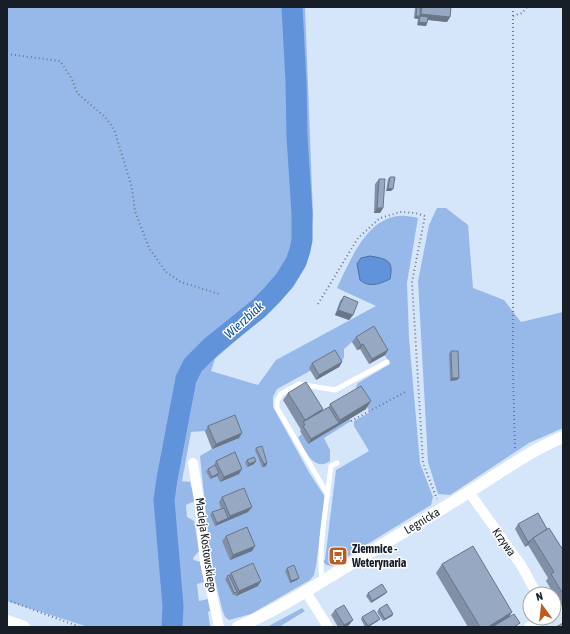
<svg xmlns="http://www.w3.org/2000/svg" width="570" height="634" viewBox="0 0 570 634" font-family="'Asap Condensed',sans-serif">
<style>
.green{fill:#97b9ea}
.water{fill:#6093da;stroke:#4a70a4}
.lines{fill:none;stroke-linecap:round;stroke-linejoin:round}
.river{stroke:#6093da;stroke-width:21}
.path{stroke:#6e7988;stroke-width:2;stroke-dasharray:1 3;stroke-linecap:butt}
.service{stroke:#fff;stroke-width:5}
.minor{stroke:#fff;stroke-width:10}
.tertiary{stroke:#fff;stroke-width:12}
.wall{fill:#8190a7}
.shaded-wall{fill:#697688}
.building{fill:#96a8c2;stroke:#697688}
.labels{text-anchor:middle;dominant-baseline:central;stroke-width:3;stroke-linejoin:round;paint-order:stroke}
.street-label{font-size:12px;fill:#171e27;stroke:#fff}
.poi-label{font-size:12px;font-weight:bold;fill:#171e27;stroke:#fff;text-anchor:start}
.water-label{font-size:13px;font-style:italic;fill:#0a51a4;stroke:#fff}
</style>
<rect width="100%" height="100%" fill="#d5e5fa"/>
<g class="green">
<polygon points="7,7 287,7 294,153 299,217 299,234 297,250 285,273 271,290 209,343 197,355 183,372 159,486 160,521 172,627 88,627 7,601"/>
<path d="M297 7H305L313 215 311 238 307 259 289 289 262 317 215 359 211 371 258 385 276 360 376 306 337 288C350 261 368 213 406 216 410 216 414 217 418 218L407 283 409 338 420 463 433 497 431 505 332 566 326 565 323 561 325 560 336 470 369 451 354 426V421L370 412 356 387 358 383 390 364 371 331 352 342 344 349V357L339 367 310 371 277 389 273 397V407L310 474 325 497 316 566 314 575 310 580 251 614 229 620 225 617 222 609 211 562 200 456 212 449 205 431 191 432 182 481 190 482 195 501 186 505 187 517 194 521 199 551 193 558 194 560 200 562 204 582 197 584 199 601 208 599 210 611 208 612 210 626 182 627 168 495 195 368 202 359C229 337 259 316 281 289 285 285 290 280 293 275 317 237 302 189 301 147 300 100 299 54 297 7Z"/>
<polygon points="437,208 446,208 468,225 473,288 504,300 521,322 563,312 563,428 529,443 450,495 438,494 428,462 418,281 429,225"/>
<path d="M349 419 351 421 324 438 330 450V461C314 473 304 449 298 437L302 434 308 444Z"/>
<polygon points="302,608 305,611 279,627 267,627"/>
</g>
<path class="water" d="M370 256C387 259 394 260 390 279 380 284 369 288 360 280L357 264 361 258Z"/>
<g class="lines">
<polyline class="river" points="172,627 173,606 164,500 167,479 186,379 193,365 211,347 258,309 272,295 285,280 296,262 300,250 302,240 302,213 297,137 296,82 292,7"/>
<g class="path">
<polyline points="513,7 513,372 515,449"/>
<polyline points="513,16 522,13 527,7"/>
<polyline points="7,54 60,61 72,79 77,93 105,117 114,129 132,188 135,211 149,248 166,272 181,282 219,294"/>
<polyline points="318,304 358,238 380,218 401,212 415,213 425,216 412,282 423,463 437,499"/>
<polyline points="351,421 405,392"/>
<polyline points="7,600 80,627"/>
</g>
<g class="service">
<polyline points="328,495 277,408 277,401 281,394 299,384 335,390 387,362"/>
<path d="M322 581C318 546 327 502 331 466L337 463"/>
<polyline points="554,613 563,609"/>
</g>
<g class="minor">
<polyline points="193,463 199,500 205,562 219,627"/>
<polyline points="469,492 521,565 537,594"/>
<polyline points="306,592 328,627"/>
<polyline points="529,627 544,618"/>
</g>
<g class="tertiary">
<polyline points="7,621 24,627"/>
<path d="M238 627C277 610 313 587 349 565 389 541 429 517 469 492 500 473 529 451 563 437"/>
</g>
</g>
<g class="wall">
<polygon points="415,7 451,7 450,17 447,22 428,20 426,26 417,25 418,19 414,18"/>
<polygon points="390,177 391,191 386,191 388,179"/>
<polygon points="379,179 383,208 380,213 374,213 375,184"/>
<polygon points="344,296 353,315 349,320 335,315 340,301"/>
<polygon points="356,337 388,350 385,355 369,364 360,349 357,350 352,342"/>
<polygon points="451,351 459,378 457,380 450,381 449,354"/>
<polygon points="342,362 339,367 316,380 309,368 312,363"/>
<polygon points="288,393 321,411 329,407 330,404 366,409 308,444 300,431 301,430 283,400"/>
<polygon points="208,426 242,433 239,438 212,449 205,431"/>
<polygon points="256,448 266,466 262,467 255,450"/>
<polygon points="247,460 254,464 247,467 245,462"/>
<polygon points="216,461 239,474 220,482 217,476 210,479 206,471 208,469 213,466"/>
<polygon points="222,497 252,507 248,512 215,526 210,515 212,512 221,509 219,502"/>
<polygon points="518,524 547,529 563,550 563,605 561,606 546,581 548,578 528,545 525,547 515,529"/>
<polygon points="226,536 255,546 252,551 230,560 222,541"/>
<polygon points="336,553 341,555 336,558 334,556"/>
<polygon points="442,564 509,617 518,627 468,627 436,573"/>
<polygon points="287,568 297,580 290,583 285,571"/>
<polygon points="231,573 258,586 236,596 235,595 233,595 225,579"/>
<polygon points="368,593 385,594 371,603 366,596"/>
<polygon points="379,609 393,614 392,616 383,621 377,612"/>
<polygon points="335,610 349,625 345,627 338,627 331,615"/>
<polygon points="362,617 378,621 368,627 365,627 361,619"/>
</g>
<g class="shaded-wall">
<polygon points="421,14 450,17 447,22 419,19 420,16"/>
<polygon points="416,16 420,16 418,19 414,18"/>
<polygon points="419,22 427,23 426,26 417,25"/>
<polygon points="388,188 393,189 391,191 386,191"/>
<polygon points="377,208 383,208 380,213 374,213"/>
<polygon points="338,310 353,315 349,320 335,315"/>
<polygon points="363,344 360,349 357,350 361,345"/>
<polygon points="388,350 385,355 369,364 372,359"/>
<polygon points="342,362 339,367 316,380 319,375"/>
<polygon points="452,378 459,378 457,380 450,381"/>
<polygon points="371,401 366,409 308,444 311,439 339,423 340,420"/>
<polygon points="323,409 318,416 303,422 305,420"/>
<polygon points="242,433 239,438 212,449 216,444"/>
<polygon points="256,461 254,464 247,467 249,464"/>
<polygon points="267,463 266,466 262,467 264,464"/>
<polygon points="242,469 239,474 220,482 224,477"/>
<polygon points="219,473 217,476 210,479 212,477"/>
<polygon points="252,507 248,512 215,526 217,523 228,518 230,516"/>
<polygon points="531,540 528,545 525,547 528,542"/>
<polygon points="255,546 252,551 230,560 233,555"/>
<polygon points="343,553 341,555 336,558 338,556"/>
<polygon points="299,578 297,580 290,583 291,581"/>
<polygon points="261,581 258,586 236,596 239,591"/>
<polygon points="387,592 385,594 371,603 372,601"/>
<polygon points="512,612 506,622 497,627 488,627"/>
<polygon points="393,614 392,616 383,621 385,619"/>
<polygon points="380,619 378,621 368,627 367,627 368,626"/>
<polygon points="353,620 349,625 345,627 342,627 344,625"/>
</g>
<g class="building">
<polygon points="417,7 420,7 420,16 416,16"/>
<polygon points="422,7 451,7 450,17 421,14"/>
<polygon points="420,16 428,17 427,23 419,22"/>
<polygon points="390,177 395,177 393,189 388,188"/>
<polygon points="379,179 385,179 383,208 377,208"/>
<polygon points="344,296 358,302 353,315 338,310"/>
<polygon points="374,326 388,350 372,359 363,344 361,345 356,337"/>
<polygon points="335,350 342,362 319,375 312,363"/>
<polygon points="451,351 458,351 459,378 452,378"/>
<polygon points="306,382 323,409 305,420 288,393"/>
<polygon points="361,386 371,401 340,420 330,404"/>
<polygon points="329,407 339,423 311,439 303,426 305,425 303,422"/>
<polygon points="235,415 242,433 216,444 208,426"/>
<polygon points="262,446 267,463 264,464 256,448"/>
<polygon points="235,452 242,469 224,477 216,461"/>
<polygon points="254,457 256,461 249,464 247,460"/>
<polygon points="215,465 219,473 212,477 208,469"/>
<polygon points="244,488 252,507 230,516 222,497"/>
<polygon points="224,508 228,518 217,523 212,512"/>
<polygon points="538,513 547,529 533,538 531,540 528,542 518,524"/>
<polygon points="247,527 255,546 233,555 226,536"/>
<polygon points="549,528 563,550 563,594 551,574 554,572 533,538"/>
<polygon points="473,546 512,612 488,627 480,627 442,564"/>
<polygon points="341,550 343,553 338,556 336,553"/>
<polygon points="253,563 261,581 239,591 231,573"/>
<polygon points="294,565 299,578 291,581 287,568"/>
<polygon points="229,575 237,592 234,593 227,576"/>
<polygon points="382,584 387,592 372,601 368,593"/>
<polygon points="387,604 393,614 385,619 379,609"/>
<polygon points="344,605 353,620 344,625 335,610"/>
<polygon points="374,610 380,619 368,626 362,617"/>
<polygon points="514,614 520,623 514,627 492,627"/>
<polygon points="563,623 563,627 556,627"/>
</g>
<defs>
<symbol id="bus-square" viewBox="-11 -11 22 22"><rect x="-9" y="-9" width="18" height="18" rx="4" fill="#bd5b21" stroke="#fff"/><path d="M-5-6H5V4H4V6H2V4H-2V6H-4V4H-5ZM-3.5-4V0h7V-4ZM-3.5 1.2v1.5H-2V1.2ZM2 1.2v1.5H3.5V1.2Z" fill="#fff"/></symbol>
</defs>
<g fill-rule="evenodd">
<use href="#bus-square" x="327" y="545" width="22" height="22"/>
</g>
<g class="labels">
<g class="street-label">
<text transform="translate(422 521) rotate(-31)">Legnicka</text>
<text transform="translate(504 542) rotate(55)">Krzywa</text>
<text transform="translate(206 545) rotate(82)">Macieja Kostowskiego</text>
</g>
<g class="poi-label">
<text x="352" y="549">Ziemnice -<tspan x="352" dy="14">Weterynaria</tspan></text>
</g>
<g class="water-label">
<text transform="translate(244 320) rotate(-42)">Wierzbiak</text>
</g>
</g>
<rect width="570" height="634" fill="none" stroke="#171e27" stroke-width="16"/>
<g transform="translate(542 606) rotate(345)"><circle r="19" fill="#ffffff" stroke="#a2a5a9"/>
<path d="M0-3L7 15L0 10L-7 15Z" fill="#bd5b21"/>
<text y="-6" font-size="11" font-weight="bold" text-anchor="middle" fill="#171e27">N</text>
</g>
</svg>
